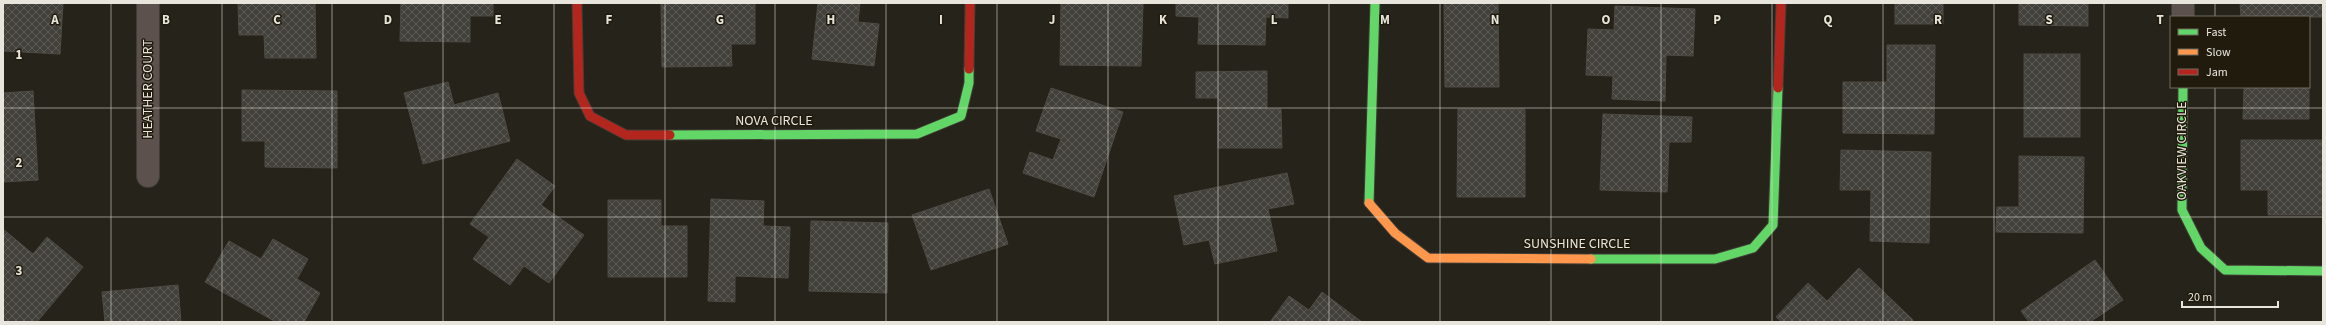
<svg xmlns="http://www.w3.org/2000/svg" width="2326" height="325" viewBox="0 0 2326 325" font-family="'Source Sans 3',sans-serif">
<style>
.building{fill:url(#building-cross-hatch);stroke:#4e4b44}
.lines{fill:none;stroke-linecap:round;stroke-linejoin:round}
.street-casing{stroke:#403d37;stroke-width:24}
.fast-casing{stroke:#403d37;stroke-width:11}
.slow-casing{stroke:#403d37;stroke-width:11}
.jam-casing{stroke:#403d37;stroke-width:11}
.street{stroke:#5c514d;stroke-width:22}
.fast{stroke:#63d668;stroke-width:9}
.slow{stroke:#ff974d;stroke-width:9}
.jam{stroke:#b3261e;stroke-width:9}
.grid{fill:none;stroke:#e8e5dc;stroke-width:1;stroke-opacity:0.55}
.labels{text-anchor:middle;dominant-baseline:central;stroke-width:3;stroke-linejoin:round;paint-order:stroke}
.street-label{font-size:14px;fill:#e8e5dc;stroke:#211b0e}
.grid-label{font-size:13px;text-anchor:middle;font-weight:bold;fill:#e8e5dc;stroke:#211b0e;stroke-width:3;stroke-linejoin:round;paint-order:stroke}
</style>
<defs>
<pattern id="building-cross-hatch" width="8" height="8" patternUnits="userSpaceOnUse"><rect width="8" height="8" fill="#42403a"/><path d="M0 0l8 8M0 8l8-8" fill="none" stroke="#5d5b56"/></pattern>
</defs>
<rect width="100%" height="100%" fill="#26231b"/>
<g class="building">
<polygon points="3,3 63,3 60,54 3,51"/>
<polygon points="238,3 315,3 316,58 265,58 264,35 239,35"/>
<polygon points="401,3 493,3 493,16 470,16 470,42 400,41"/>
<polygon points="661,3 755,3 755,44 731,44 732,66 662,67"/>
<polygon points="818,3 860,3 858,22 879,24 874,66 812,59"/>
<polygon points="1061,3 1143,4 1141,66 1060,65"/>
<polygon points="1176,3 1288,3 1288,18 1266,17 1265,45 1198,44 1199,17 1176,16"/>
<polygon points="1444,3 1498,3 1499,87 1445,87"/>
<rect x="1895" y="3" width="48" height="21"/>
<polygon points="2019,3 2088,3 2088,26 2019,25"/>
<polygon points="2240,3 2323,3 2323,17 2241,17"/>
<polygon points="1615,6 1695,9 1693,56 1666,55 1665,101 1612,99 1613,76 1586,75 1588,29 1614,30"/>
<polygon points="2309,41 2309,119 2243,119 2244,87 2309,87"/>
<polygon points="1887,45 1935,45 1934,134 1843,133 1843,82 1887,82"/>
<rect x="2024" y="54" width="56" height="83"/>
<polygon points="1267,71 1267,109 1281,109 1282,148 1218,148 1218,98 1196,98 1196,72"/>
<polygon points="448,82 454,105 498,93 510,141 423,164 404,93"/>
<polygon points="1051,88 1123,112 1094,197 1023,173 1030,152 1053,160 1061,139 1036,131"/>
<polygon points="242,90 337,91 337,168 265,167 265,141 242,141"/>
<polygon points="33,91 38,180 3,182 3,93"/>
<polygon points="1458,109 1525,109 1525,197 1457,197"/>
<polygon points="1603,114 1692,117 1691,142 1669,142 1667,192 1600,190"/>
<polygon points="2241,140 2323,140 2323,215 2268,215 2268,190 2241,190"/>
<polygon points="1841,150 1931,152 1929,243 1870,241 1871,190 1840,190"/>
<polygon points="2019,156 2084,157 2083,233 1996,232 1997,207 2019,207"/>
<polygon points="517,159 555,186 541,205 584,235 549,283 524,266 510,285 473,259 489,237 470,224"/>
<polygon points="1287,173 1294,204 1268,209 1277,251 1215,264 1209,240 1184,245 1174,196"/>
<polygon points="989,189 1008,244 931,270 912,215"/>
<polygon points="711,199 764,201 763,226 790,227 788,278 735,276 735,302 708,301"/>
<polygon points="608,200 661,200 661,226 687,226 687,277 608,277"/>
<polygon points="811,221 888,223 887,293 809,291"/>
<polygon points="3,229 33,254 47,237 83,267 37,322 3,322"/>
<polygon points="273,239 308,259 297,279 320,293 304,322 276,322 205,282 229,241 261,259"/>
<polygon points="2095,260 2123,300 2090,322 2029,322 2021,311"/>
<polygon points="1859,268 1913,320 1912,322 1782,322 1776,317 1808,283 1827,301"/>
<polygon points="178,285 181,322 105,322 102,292"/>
<polygon points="1322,292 1362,322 1270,322 1289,296 1309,310"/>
</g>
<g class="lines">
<defs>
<g id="street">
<polyline points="2183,17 2183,3"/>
<polyline points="148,176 148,3"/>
</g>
<g id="fast">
<polyline points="2183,87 2182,210 2201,248 2225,270 2323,271"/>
<polyline points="670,135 917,134 961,116 969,83 969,69"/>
<polyline points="1369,203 1375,3"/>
<polyline points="1591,259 1715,259 1753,248 1773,225 1778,88"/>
</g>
<polyline id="slow" points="1369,203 1395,233 1428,258 1591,259"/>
<g id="jam">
<polyline points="577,3 579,93 590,116 626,135 670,135"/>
<polyline points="969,69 970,3"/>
<polyline points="1778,88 1781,3"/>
</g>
</defs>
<use href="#street" class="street-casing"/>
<use href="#fast" class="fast-casing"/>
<use href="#slow" class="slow-casing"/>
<use href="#jam" class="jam-casing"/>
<use href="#street" class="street"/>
<use href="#fast" class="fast"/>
<use href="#slow" class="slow"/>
<use href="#jam" class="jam"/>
</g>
<path class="grid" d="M111 3V322M222 3V322M332 3V322M443 3V322M554 3V322M665 3V322M775 3V322M886 3V322M997 3V322M1108 3V322M1218 3V322M1329 3V322M1440 3V322M1551 3V322M1661 3V322M1772 3V322M1883 3V322M1994 3V322M2104 3V322M2215 3V17M2215 87V322M3 108H2323M3 217H2323"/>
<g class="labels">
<g class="street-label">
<text transform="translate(148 89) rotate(-90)">HEATHER COURT</text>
<text x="774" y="121">NOVA CIRCLE</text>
<text transform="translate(2182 151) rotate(-90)">OAKVIEW CIRCLE</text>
<text x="1577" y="244">SUNSHINE CIRCLE</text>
</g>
</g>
<g class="grid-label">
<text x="55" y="24">A</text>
<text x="166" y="24">B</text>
<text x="277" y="24">C</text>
<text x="388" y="24">D</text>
<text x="498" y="24">E</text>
<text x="609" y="24">F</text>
<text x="720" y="24">G</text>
<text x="831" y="24">H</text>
<text x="941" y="24">I</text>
<text x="1052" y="24">J</text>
<text x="1163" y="24">K</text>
<text x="1274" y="24">L</text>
<text x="1385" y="24">M</text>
<text x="1495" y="24">N</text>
<text x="1606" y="24">O</text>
<text x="1717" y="24">P</text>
<text x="1828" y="24">Q</text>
<text x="1938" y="24">R</text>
<text x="2049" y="24">S</text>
<text x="2160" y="24">T</text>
<text x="19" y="59">1</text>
<text x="19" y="167">2</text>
<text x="19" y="275">3</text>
</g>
<rect width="2326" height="325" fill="none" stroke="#e8e5dc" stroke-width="8"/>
<rect x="2170" y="16" width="140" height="72" fill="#211b0e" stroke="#716c60"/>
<rect x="2178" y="29" width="20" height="6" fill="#63d668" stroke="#716c60"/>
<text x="2206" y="36" font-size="12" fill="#e8e5dc">Fast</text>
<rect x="2178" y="49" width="20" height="6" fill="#ff974d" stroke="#716c60"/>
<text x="2206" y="56" font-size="12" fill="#e8e5dc">Slow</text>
<rect x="2178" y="69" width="20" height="6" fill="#b3261e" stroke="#716c60"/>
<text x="2206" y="76" font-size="12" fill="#e8e5dc">Jam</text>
<path d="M2182 301v6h96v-6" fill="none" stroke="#e8e5dc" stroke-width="2"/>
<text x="2188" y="301" font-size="12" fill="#e8e5dc" stroke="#211b0e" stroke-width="3" paint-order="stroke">20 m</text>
</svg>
